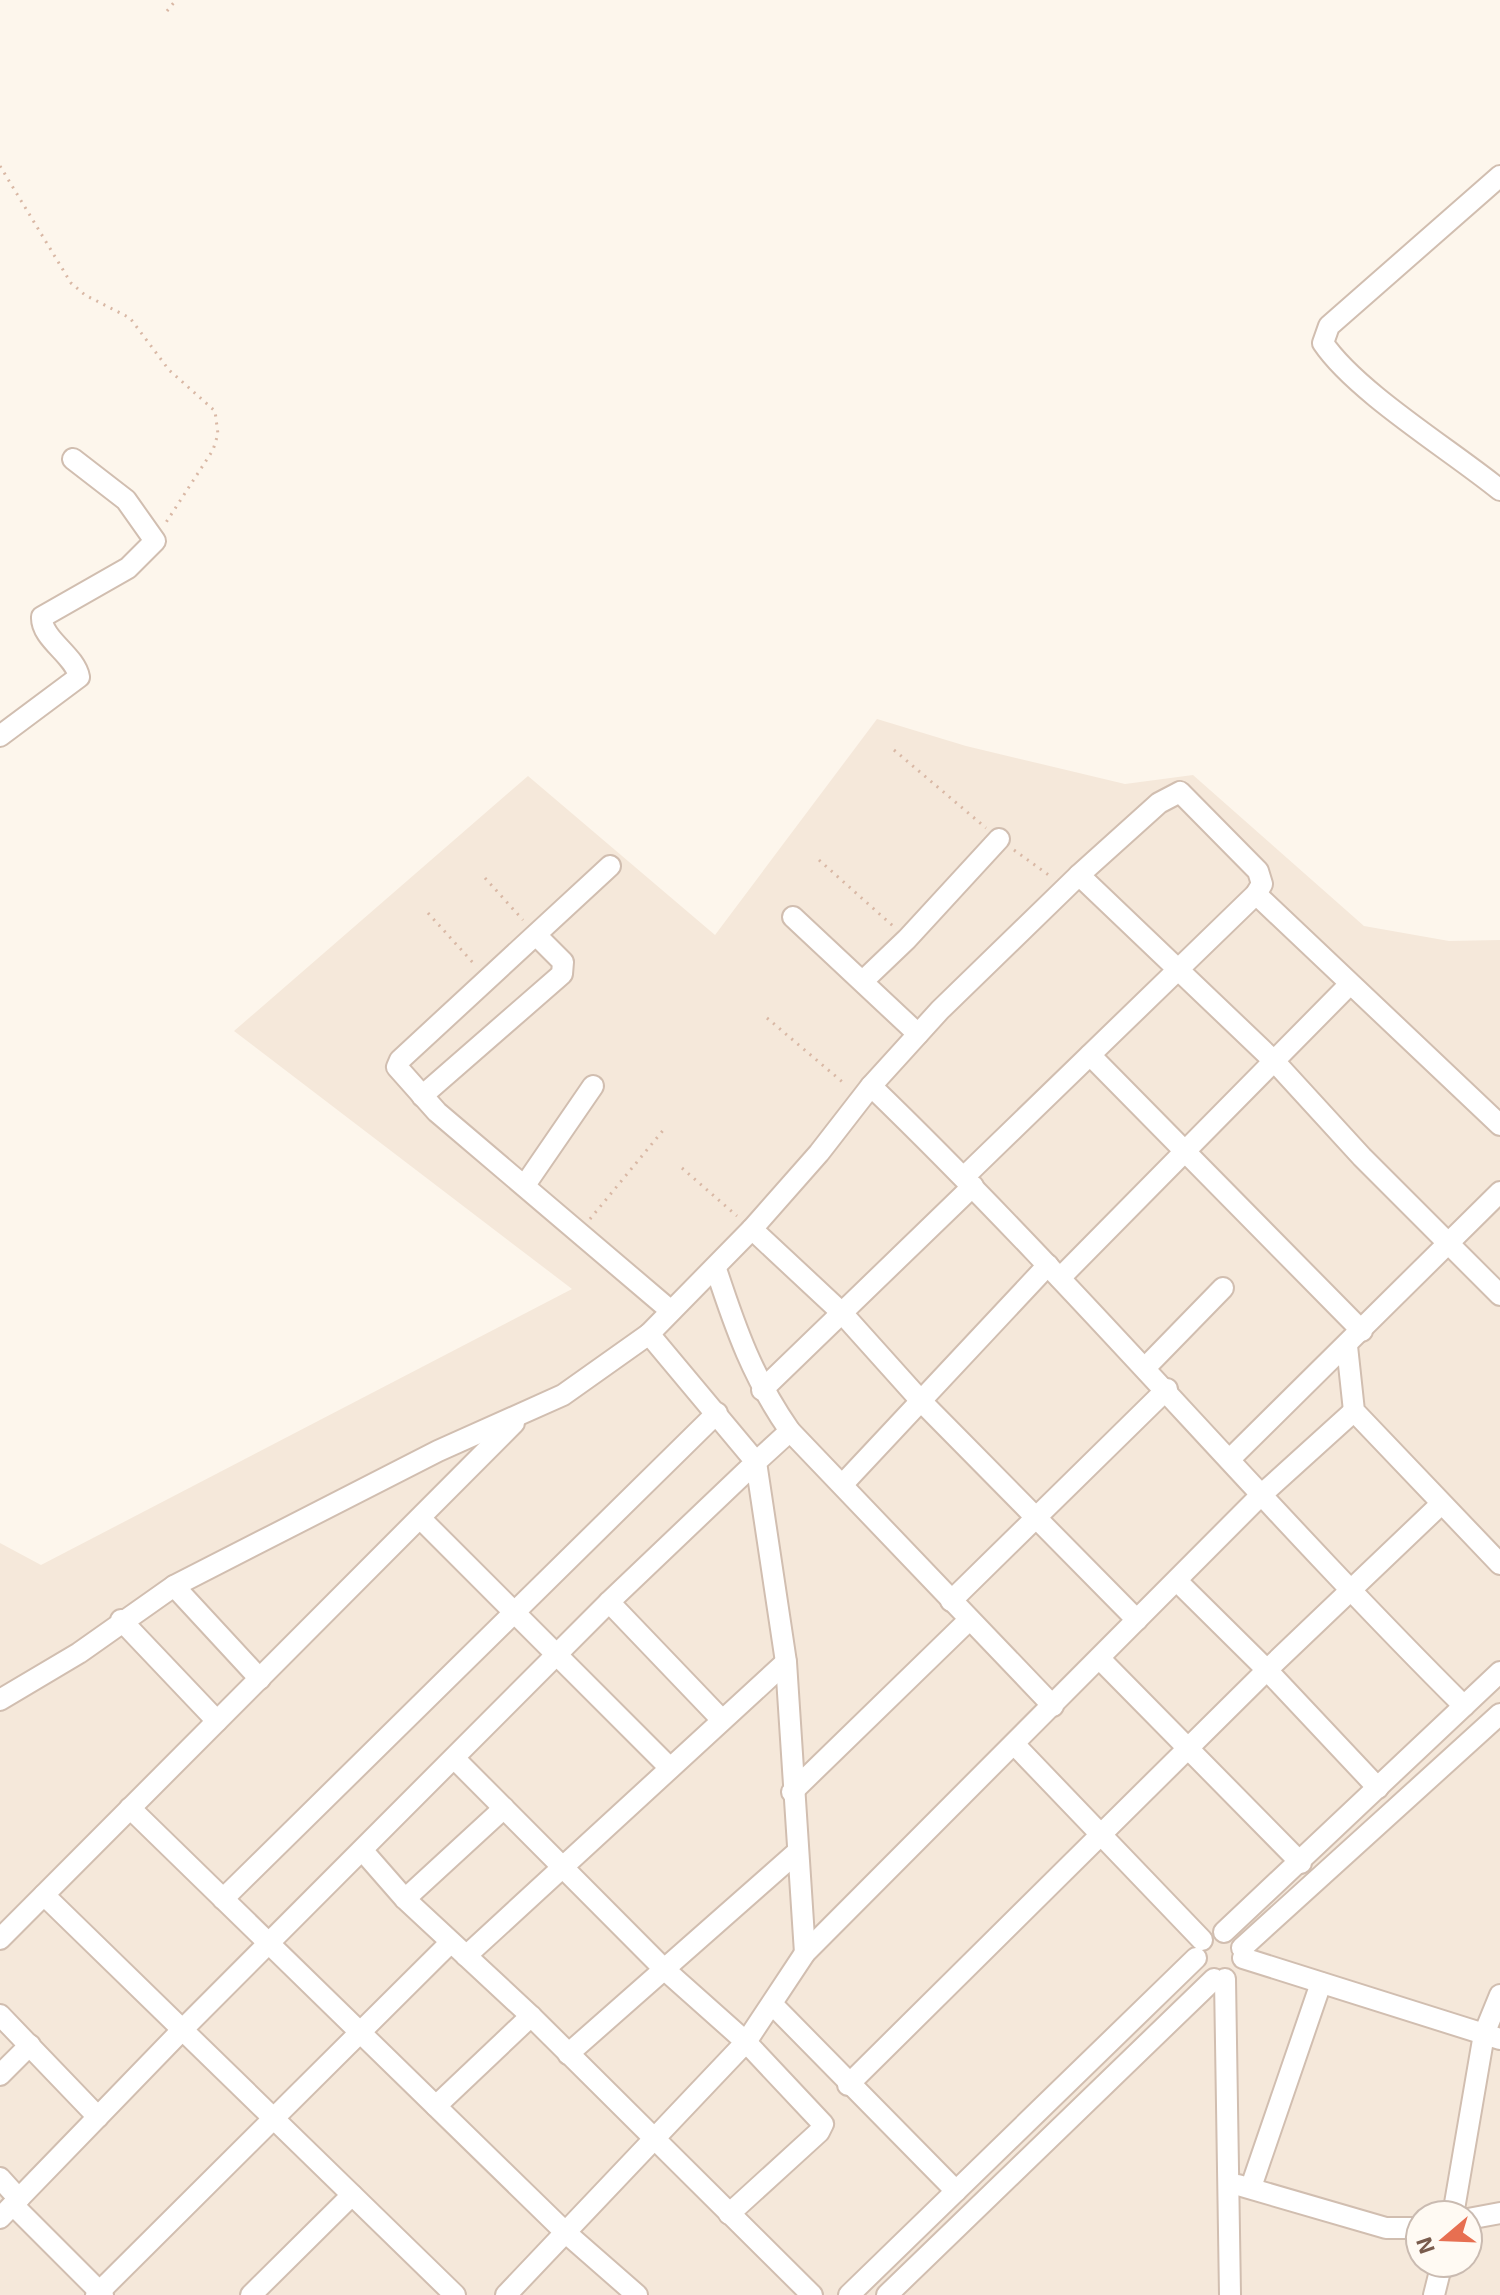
<svg xmlns="http://www.w3.org/2000/svg" width="1500" height="2295" viewBox="0 0 1500 2295" font-family="'Exo 2',sans-serif">
<style>
.residential{fill:#f5e8da;fill-rule:evenodd}
.lines{fill:none;stroke-linecap:round;stroke-linejoin:round}
.minor-casing{stroke:#d1beb0;stroke-width:24}
.path{stroke:#d9b8a5;stroke-width:3;stroke-dasharray:2 6;stroke-linecap:butt}
.minor{stroke:#fff;stroke-width:20}
</style>
<rect width="100%" height="100%" fill="#fdf6ec"/>
<path class="residential" d="M877 719 966 746 1125 784 1193 775 1364 926 1449 941 1500 940V2295H0V1543L41 1565 572 1289 234 1031 528 776 715 935ZM1420 2215H1468V2263H1420Z"/>
<g class="lines">
<defs>
<g id="minor">
<path d="M1500 176 1329 326 1323 343C1356 392 1451 450 1500 490"/>
<path d="M0 736 79 677C75 655 41 639 42 617L128 568 155 541 126 500 73 459"/>
<polyline points="610,866 400,1060 397,1067 437,1112 671,1311"/>
<polyline points="1079,875 1275,1062 1362,1157 1500,1295"/>
<polyline points="1256,894 1500,1125"/>
<polyline points="793,917 918,1034"/>
<polyline points="863,981 907,939 999,839"/>
<polyline points="1090,1055 1362,1331"/>
<path d="M871 1086C1077 1285 1261 1504 1464 1706"/>
<polyline points="422,1096 562,974 563,962 536,935"/>
<polyline points="525,1185 593,1086"/>
<polyline points="752,1229 842,1313 921,1401 1137,1620"/>
<path d="M716 1269C736 1330 753 1378 790 1431L1053 1706"/>
<polyline points="1060,1278 1349,985"/>
<polyline points="649,1334 752,1229 819,1153 871,1086 940,1010 1079,875 1159,803 1180,792 1258,871 1262,884 1256,894 965,1176"/>
<polyline points="1347,1346 1354,1411 1500,1564"/>
<polyline points="1145,1368 1223,1288"/>
<polyline points="762,1390 973,1186"/>
<polyline points="790,1431 756,1462 786,1662 805,1953"/>
<polyline points="1230,1459 1500,1192"/>
<polyline points="843,1484 1048,1265"/>
<polyline points="420,1518 670,1768"/>
<polyline points="1177,1581 1267,1670 1378,1788"/>
<polyline points="174,1586 260,1679"/>
<polyline points="951,1601 1167,1389"/>
<polyline points="609,1602 722,1720"/>
<polyline points="121,1620 217,1721"/>
<polyline points="1100,1659 1301,1863"/>
<polyline points="0,1700 79,1653 174,1586 438,1451 563,1395 649,1334 756,1462 609,1602 184,2028 0,2218"/>
<polyline points="1015,1745 1202,1940"/>
<polyline points="454,1758 664,1969 746,2042 823,2124 819,2132 729,2214"/>
<polyline points="792,1792 969,1620"/>
<polyline points="130,1808 565,2232 637,2295"/>
<polyline points="363,1851 405,1899 531,2016 812,2295"/>
<polyline points="44,1895 455,2295"/>
<polyline points="223,1899 717,1413"/>
<polyline points="405,1899 504,1808"/>
<polyline points="1224,1932 1500,1672"/>
<polyline points="0,1939 514,1423"/>
<polyline points="1242,1948 1500,1714"/>
<polyline points="466,1956 786,1662"/>
<polyline points="1243,1958 1500,2039"/>
<polyline points="1225,1979 1230,2295"/>
<polyline points="772,2004 956,2191"/>
<polyline points="0,2015 98,2117"/>
<polyline points="568,2054 796,1853"/>
<polyline points="0,2075 30,2045"/>
<polyline points="848,2085 1267,1670 1440,1505"/>
<polyline points="436,2106 531,2016"/>
<polyline points="0,2178 19,2199"/>
<polyline points="1238,2185 1386,2228 1420,2228"/>
<polyline points="1251,2187 1321,1983"/>
<polyline points="13,2205 103,2295"/>
<polyline points="1453,2215 1484,2034 1500,1995"/>
<polyline points="1468,2219 1500,2213"/>
<polyline points="96,2295 450,1943"/>
<polyline points="251,2295 352,2195"/>
<polyline points="506,2295 746,2042 805,1953 1260,1496 1354,1411"/>
<polyline points="849,2295 1196,1958"/>
<polyline points="887,2295 1214,1979"/>
<polyline points="1434,2295 1442,2263"/>
</g>
</defs>
<use href="#minor" class="minor-casing"/>
<g class="path">
<polyline points="167,11 176,0"/>
<polyline points="0,166 71,283 85,295 130,318 169,370 215,411 218,434 213,450 165,524"/>
<polyline points="894,750 986,828"/>
<polyline points="1014,850 1050,876"/>
<polyline points="819,860 893,926"/>
<polyline points="485,878 523,920"/>
<polyline points="428,913 475,965"/>
<polyline points="767,1018 846,1085"/>
<polyline points="682,1168 737,1216"/>
<polyline points="590,1219 665,1128"/>
</g>
<use href="#minor" class="minor"/>
</g>
<g transform="translate(1444 2239) rotate(251)"><circle r="38" fill="#fffaf3" stroke="#cabbb1" stroke-width="2"/>
<path d="M0-6L14 30L0 20L-14 30Z" fill="#e76f51"/>
<text y="-12" font-size="22" font-weight="bold" text-anchor="middle" fill="#7a5c4d">N</text>
</g>
</svg>
